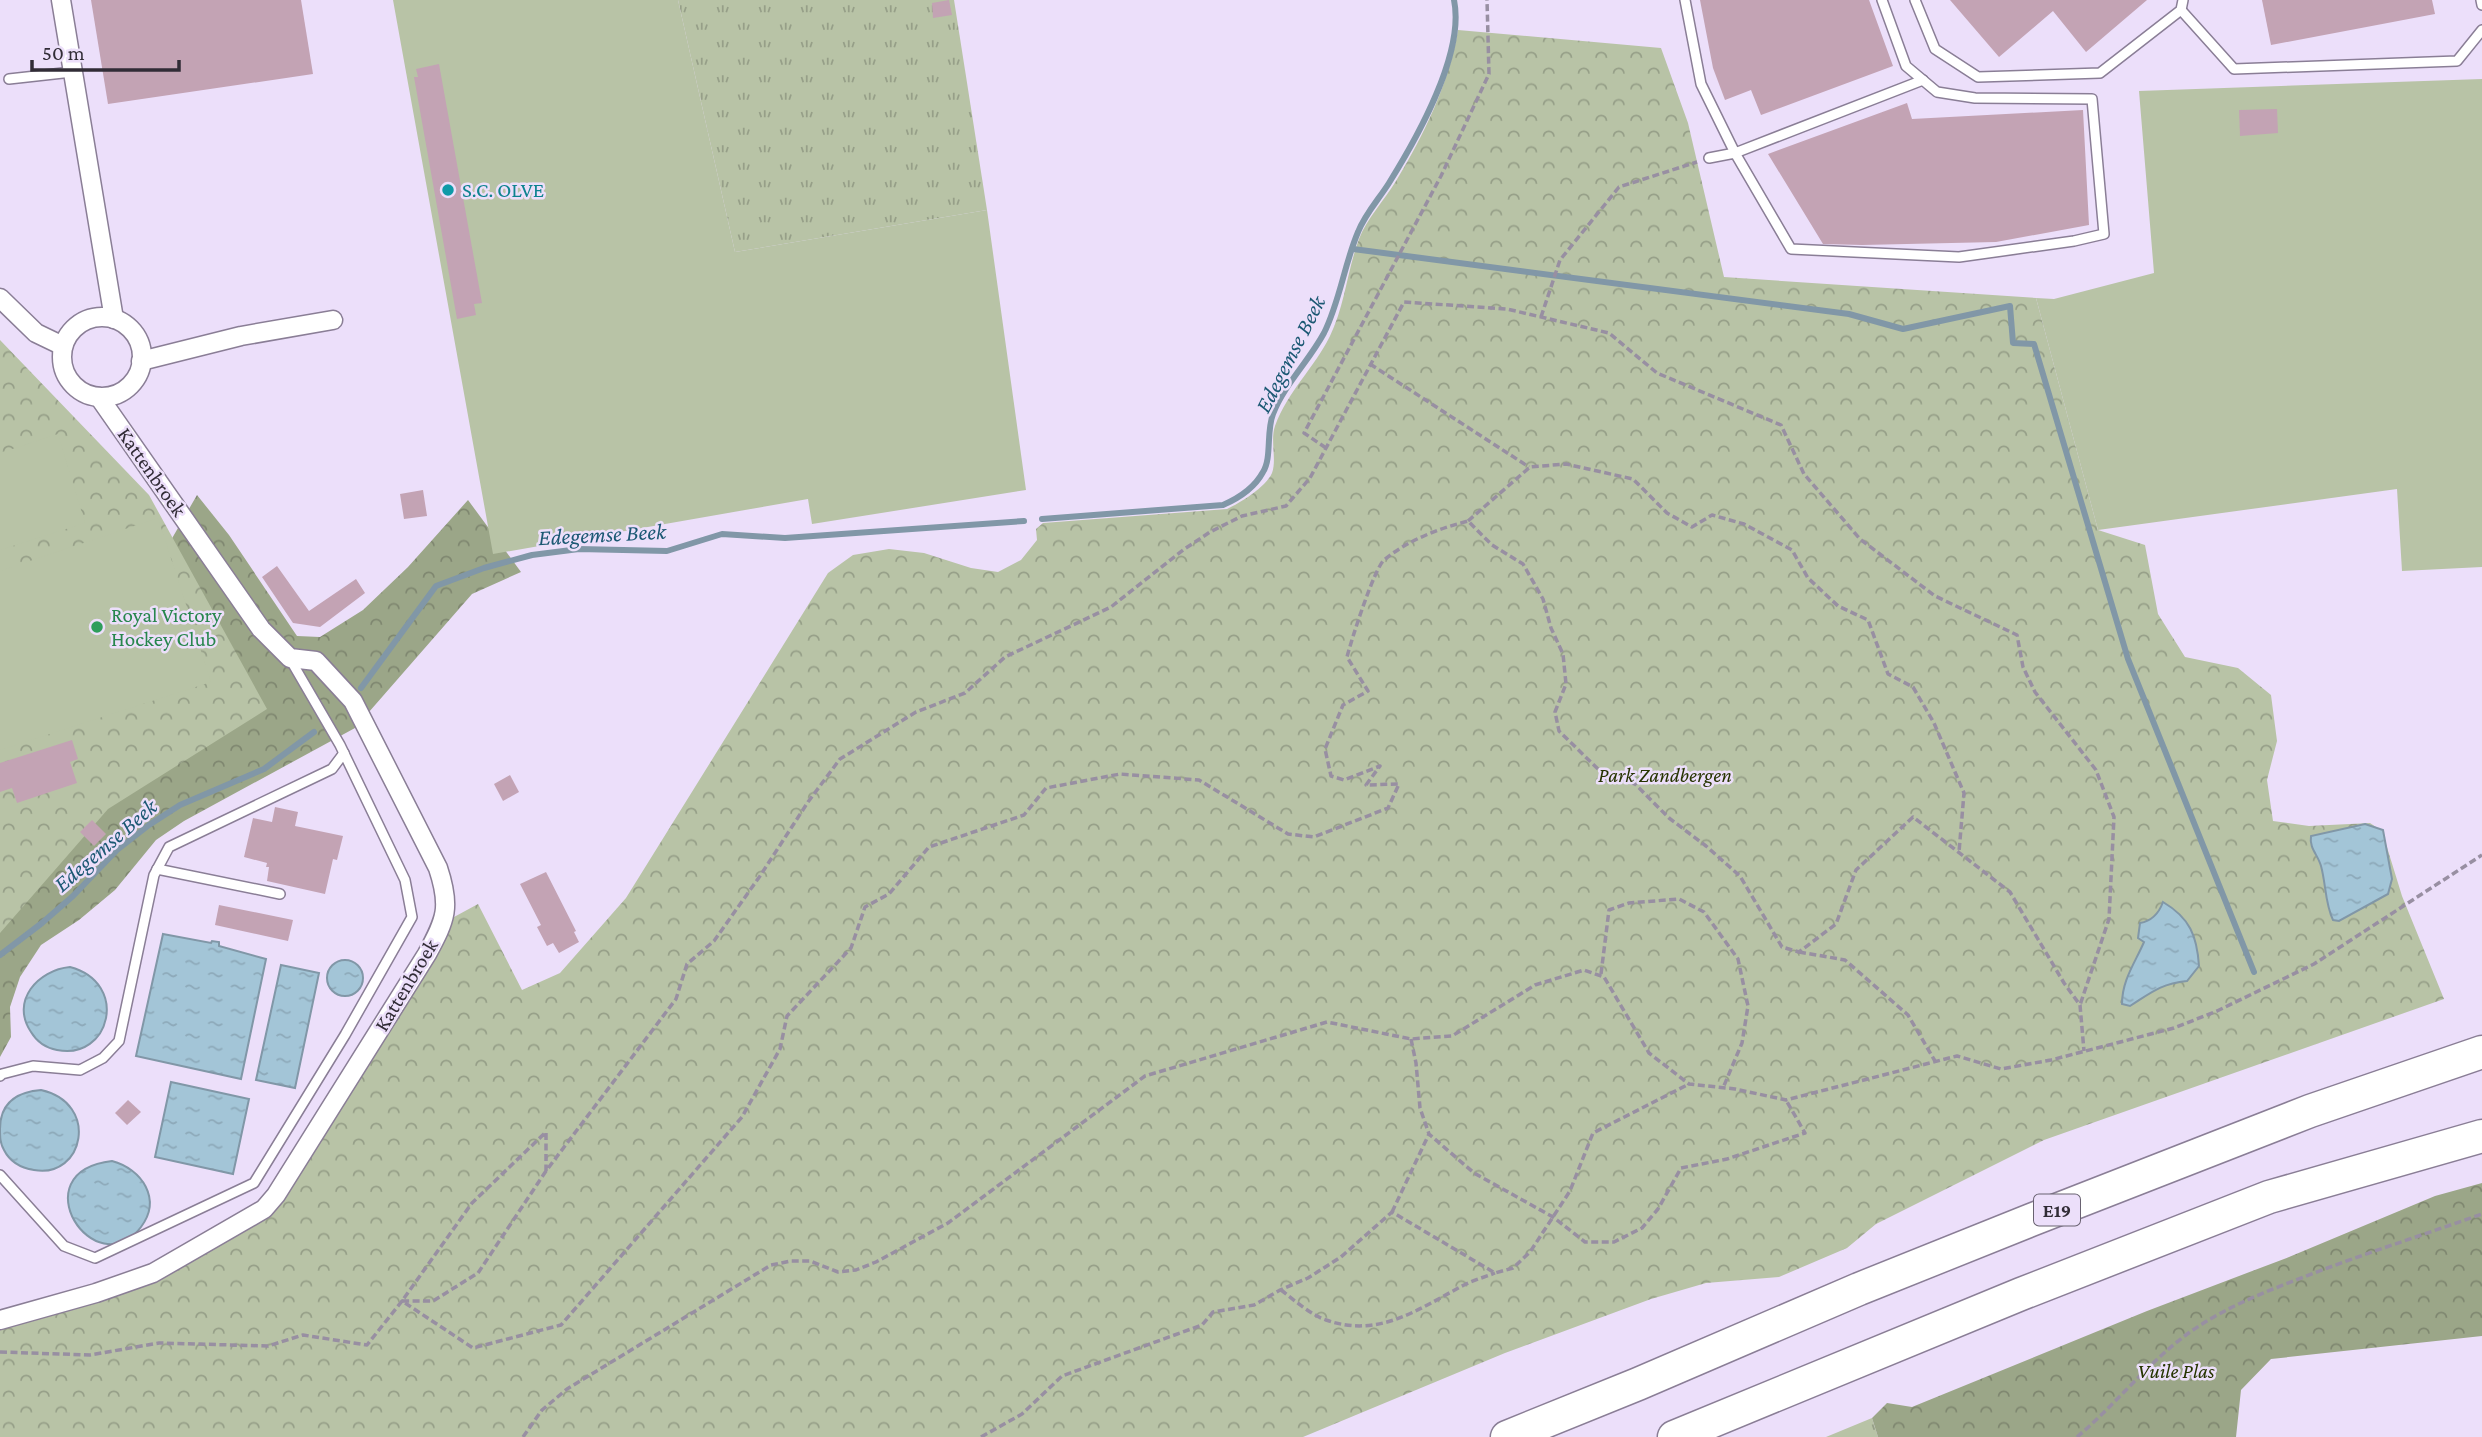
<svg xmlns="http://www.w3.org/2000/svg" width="2482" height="1437" viewBox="0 0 2482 1437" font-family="'Crimson Pro',serif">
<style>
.grass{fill:url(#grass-tufts)}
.forest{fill:url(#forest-crowns)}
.park{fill:url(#park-crowns)}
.garden{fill:#b8c3a6}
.water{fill:url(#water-ripples);stroke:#8197a7;stroke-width:2}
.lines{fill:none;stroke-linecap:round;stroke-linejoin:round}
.stream{stroke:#8197a7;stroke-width:6}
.building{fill:#c3a3b4}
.lane-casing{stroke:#8a7e96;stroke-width:12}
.street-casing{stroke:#8a7e96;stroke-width:21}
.highway-casing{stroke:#8a7e96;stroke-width:35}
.path{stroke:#988fa2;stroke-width:3.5;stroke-dasharray:7 3.5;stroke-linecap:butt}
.lane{stroke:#fff;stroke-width:9}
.street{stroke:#fff;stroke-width:18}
.highway{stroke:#fff;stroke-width:32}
.culture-dot{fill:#0f9aa8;stroke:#ecdffa;stroke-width:2.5}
.leisure-dot{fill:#2e9e5b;stroke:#ecdffa;stroke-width:2.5}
.labels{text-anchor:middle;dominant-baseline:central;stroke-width:5;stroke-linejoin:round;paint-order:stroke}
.shield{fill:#ecdffa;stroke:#696271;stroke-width:2}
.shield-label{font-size:19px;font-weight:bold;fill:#312c36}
.culture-label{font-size:21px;fill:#0d838f;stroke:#ecdffa;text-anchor:start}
.street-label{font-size:21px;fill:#312c36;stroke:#ecdffa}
.leisure-label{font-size:21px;fill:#27864d;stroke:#ecdffa;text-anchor:start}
.park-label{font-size:21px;font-style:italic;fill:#263400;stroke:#ecdffa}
.water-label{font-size:23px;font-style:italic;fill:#1b5873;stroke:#ecdffa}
</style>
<defs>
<pattern id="grass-tufts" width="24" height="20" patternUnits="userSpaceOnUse" patternTransform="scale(1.75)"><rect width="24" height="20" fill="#b8c3a6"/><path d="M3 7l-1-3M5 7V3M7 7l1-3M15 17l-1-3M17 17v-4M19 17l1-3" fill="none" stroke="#969f88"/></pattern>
<pattern id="forest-crowns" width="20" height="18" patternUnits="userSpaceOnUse" patternTransform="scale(1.75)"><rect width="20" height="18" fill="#9ba688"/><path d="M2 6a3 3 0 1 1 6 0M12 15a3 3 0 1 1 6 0" fill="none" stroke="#7f8770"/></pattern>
<pattern id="park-crowns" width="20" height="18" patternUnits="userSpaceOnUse" patternTransform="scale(1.75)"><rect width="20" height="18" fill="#b8c3a6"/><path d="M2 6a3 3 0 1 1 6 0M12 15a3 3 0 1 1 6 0" fill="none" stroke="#969f88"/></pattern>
<pattern id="water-ripples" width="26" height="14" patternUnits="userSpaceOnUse" patternTransform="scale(1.75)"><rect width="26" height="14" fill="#a3c5d7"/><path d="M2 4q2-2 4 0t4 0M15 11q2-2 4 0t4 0" fill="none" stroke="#8da9b9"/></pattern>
</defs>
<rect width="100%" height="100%" fill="#ecdffa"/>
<g class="grass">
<polygon points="678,0 954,0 987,210 735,252"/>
<polygon points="1872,1418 1878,1437 1826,1437"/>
</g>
<g class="forest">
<polygon points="197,495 229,535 297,636 320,637 363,610 408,567 468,500 521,572 472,594 355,728 184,821 156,840 115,890 79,920 41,945 20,977 10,1007 11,1037 0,1057 0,837"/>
<polygon points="2482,1183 2482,1336 2271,1359 2241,1390 2236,1437 1878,1437 1872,1418 1887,1403 1912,1407 2147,1311 2289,1257 2435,1196"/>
</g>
<g class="park">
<path d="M1458 30 1661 48 1688 123 1724 277 2036 298 2098 530 2145 545 2158 614 2185 657 2238 668 2271 695 2277 741 2267 780 2273 821 2309 826 2370 823 2382 831 2402 896 2444 999 2044 1140 1876 1224 1847 1248 1779 1277 1706 1283 1651 1299 1505 1353 1303 1437H0V1320L96 1293 264 1209 443 923 478 904 522 990 560 973 626 898 828 573 853 555 889 549 924 553 971 568 998 572 1021 560 1037 540 1036 529 1043 523 1227 509C1240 503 1266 487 1272 473 1277 459 1270 441 1275 426 1288 391 1315 367 1330 336 1345 305 1347 271 1359 239 1367 218 1384 201 1396 181 1424 135 1449 83 1458 30Z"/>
<polygon points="0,340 149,495 267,709 108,809 0,933"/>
</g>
<g class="garden">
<polygon points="393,0 678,0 735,252 987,210 1026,490 812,524 808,499 493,554"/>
<polygon points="2482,79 2482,567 2402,571 2397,489 2098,530 2036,298 2054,299 2154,273 2139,91"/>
<polygon points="58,434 85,523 0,550 0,453"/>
<polygon points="158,518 211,682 0,750 0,571"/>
</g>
<g class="water">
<path d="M2365 824 2383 830 2392 879 2388 894 2339 921 2333 920C2325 904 2326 884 2321 866 2318 855 2309 848 2311 836Z"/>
<path d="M2163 902C2190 918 2197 936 2199 966L2187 981C2160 984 2152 992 2130 1006L2122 1004C2122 980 2135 963 2144 942L2138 938 2140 923C2152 921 2159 913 2163 902Z"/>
<polygon points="163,934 211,943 212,941 219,942 219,946 266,959 241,1079 136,1056"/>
<circle cx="345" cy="978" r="18"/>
<polygon points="281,965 319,973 295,1088 256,1080"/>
<path d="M70 967C130 983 110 1061 57 1050 46 1048 37 1042 31 1032 10 1001 38 970 70 967Z"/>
<polygon points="171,1082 249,1099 233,1174 155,1157"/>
<path d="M41 1090C100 1103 84 1179 34 1170 21 1168 10 1162 4 1150 0 1143 0 1137 0 1129 0 1103 17 1092 41 1090Z"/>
<path d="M112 1161C142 1169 162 1199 141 1227 95 1287 19 1172 112 1161Z"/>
</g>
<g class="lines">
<g class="stream">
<polyline points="1353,249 1849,314 1903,329 2010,306 2013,343 2034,344 2128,659 2254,972"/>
<path d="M1042 519 1223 505C1239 498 1255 487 1263 472 1272 458 1266 432 1273 414 1284 385 1309 361 1324 333 1340 301 1344 265 1358 232 1365 214 1379 199 1389 183 1417 138 1465 53 1454 0"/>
<polyline points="361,688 436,586 484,568 532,555 579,549 667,551 722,534 785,538 1024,521"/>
<polyline points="0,955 42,923 73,896 117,850 149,825 180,805 264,769 314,732"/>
</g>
</g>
<g class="building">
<polygon points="91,0 301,0 313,74 108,104"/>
<polygon points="949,0 952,15 933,18 932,3"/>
<polygon points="1700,0 1869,0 1893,66 1761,115 1751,90 1725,100 1713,68"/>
<polygon points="1950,0 2147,0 2086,52 2053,11 1999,57"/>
<polygon points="2262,0 2432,0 2435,14 2271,45"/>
<polygon points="439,64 482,303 474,304 476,315 457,319 414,77 418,77 416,69"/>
<polygon points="1907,103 1912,119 2083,110 2089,225 1996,242 1862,245 1823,244 1768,154"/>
<polygon points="2277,109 2278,133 2240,136 2239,110"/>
<polygon points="423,490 427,516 404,519 400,494"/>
<polygon points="277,566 309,611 356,579 365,593 320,627 293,623 262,577"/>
<polygon points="72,740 78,759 70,762 77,783 17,803 12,788 0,792 0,763"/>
<polygon points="510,775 519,792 503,801 494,784"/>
<polygon points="275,807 298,812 295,826 343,836 337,860 333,859 325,894 267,881 269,867 266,867 267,863 244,857 253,818 272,822"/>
<polygon points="92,820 106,834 94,846 80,832"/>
<polygon points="546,872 576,931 574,932 579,942 559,953 553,943 547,946 537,927 541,925 520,884"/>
<polygon points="219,905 293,920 288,941 215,925"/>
<polygon points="128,1100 141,1112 127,1125 115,1113"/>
</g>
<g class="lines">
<defs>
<g id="lane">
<polyline points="1685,0 1701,84 1735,153 1923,80"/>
<polyline points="1915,0 1935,49 1978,77 2100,73 2181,10 2183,0"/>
<polyline points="2481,0 2482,5"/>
<polyline points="2181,10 2234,69 2457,61 2482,30"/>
<polyline points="9,79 72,72"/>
<polyline points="1709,158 1735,153 1791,249 1959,257 2074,241 2104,234 2092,99 1975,98 1937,92 1906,66 1882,0"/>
<polyline points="157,869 280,894"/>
<polyline points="0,1076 2,1074 33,1066 80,1070 103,1058 119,1041 154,875 169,847 332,769 344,753"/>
<polyline points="0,1175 64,1246 95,1258 254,1183 345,1035 412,917 405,880 340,745 290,659"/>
</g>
<g id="street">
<polyline points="61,0 114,319"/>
<polyline points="0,298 36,333 63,346"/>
<circle cx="102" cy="357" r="40"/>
<polyline points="141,361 241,336 333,320"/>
<path d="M0 1320 96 1293 153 1273 264 1209 276 1195 427 954C446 919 451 907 438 868L353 701 316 661 290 658 261 629 99 397"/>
</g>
<g id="highway">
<polyline points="1507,1437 1638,1384 1859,1289 2031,1220 2310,1111 2482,1052"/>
<polyline points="1674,1437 2021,1294 2269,1197 2482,1136"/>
</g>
</defs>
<use href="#lane" class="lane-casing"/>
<use href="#street" class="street-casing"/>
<use href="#highway" class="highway-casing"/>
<g class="path">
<polyline points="1541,317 1560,260 1619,187 1697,162"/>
<polyline points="1370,364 1529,467"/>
<polyline points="1326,448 1304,433 1441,176 1489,74 1487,0"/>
<polyline points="1468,521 1530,467 1566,464 1633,479 1667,513 1692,527 1712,515 1744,524 1792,550 1808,578 1838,606 1868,620 1888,674 1913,687 1934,723 1964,793 1959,852"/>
<polyline points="1799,952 1845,960 1908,1015 1935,1061"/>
<polyline points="1601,974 1609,910 1629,903 1679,899 1704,912 1738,959 1748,1006 1742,1043 1723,1088"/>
<polyline points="1411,1039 1416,1063 1420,1108 1429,1134 1474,1173 1553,1217 1585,1242 1614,1242 1642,1228 1658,1209 1681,1168 1727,1159 1805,1133 1786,1100"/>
<polyline points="546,1171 478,1273 433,1301 402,1301 472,1203 546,1132 546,1171 676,999 687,964 714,941 760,876 808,802 840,759 916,712 965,693 1005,657 1111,607 1183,550 1210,532 1242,516 1286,506 1310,478 1404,302 1507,309 1609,333 1657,373 1781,425 1804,474 1860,539 1935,596 2017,635 2023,667 2035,692 2096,770 2114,817 2109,919 2080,1005"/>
<polyline points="1392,1212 1429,1134"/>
<path d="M1281 1290C1294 1300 1311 1315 1326 1320 1380 1339 1420 1308 1464 1285 1474 1280 1485 1277 1495 1273"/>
<path d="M0 1352 90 1355 159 1343 268 1346 303 1335 367 1345 402 1301 473 1348 561 1325 742 1117 780 1049 787 1016 851 948 865 907 889 894 929 847 1024 815 1046 788 1120 774 1199 780 1288 834 1314 837 1388 808 1399 784 1366 785 1380 766 1344 780 1331 776 1325 749 1343 705 1368 691 1347 657C1351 641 1374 569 1384 560 1408 540 1438 529 1468 521L1492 545 1523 564 1543 599 1551 628 1563 654 1566 684 1555 712 1559 731 1600 771 1635 784 1669 818 1706 846 1740 876 1782 947 1799 952 1836 924 1856 870 1913 817 2010 892 2064 983 2080 1005 2084 1051"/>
<polyline points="523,1437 542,1410 567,1389 771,1265 791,1261 810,1261 838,1272 856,1270 876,1262 948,1223 1145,1076 1327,1022 1411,1039 1452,1036 1535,985 1584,970 1604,977 1649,1053 1689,1084 1735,1089 1786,1100 1957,1056 2001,1069 2051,1060 2174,1028 2217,1011 2314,964 2482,855"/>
<polyline points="981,1437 1022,1414 1062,1376 1202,1325 1213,1312 1254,1305 1280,1290 1308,1278 1341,1257 1392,1212 1495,1273 1513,1268 1530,1252 1570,1191 1593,1133 1689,1084"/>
<path d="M2077 1437C2115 1405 2146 1365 2186 1335 2220 1310 2257 1295 2296 1280 2357 1256 2420 1236 2482 1214"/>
</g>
<use href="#lane" class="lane"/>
<use href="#street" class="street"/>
<use href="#highway" class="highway"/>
</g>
<circle class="culture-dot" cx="448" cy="190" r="7"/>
<circle class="leisure-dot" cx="97" cy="627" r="7"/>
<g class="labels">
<rect class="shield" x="2034" y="1194.5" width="46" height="31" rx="5"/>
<g class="shield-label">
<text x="2057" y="1210">E19</text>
</g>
<g class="culture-label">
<text x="462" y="190">S.C. OLVE</text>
</g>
<g class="street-label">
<text transform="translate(152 472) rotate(55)">Kattenbroek</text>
<text transform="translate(406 985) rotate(-59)">Kattenbroek</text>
</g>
<g class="leisure-label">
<text x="111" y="615">Royal Victory<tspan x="111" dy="24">Hockey Club</tspan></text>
</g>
<g class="park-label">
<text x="1665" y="775">Park Zandbergen</text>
<text x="2176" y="1371">Vuile Plas</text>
</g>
<g class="water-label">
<text transform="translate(1290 354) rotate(-63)">Edegemse Beek</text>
<text transform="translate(602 534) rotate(-3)">Edegemse Beek</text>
<text transform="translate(105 845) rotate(-41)">Edegemse Beek</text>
</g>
</g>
<path d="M32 60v10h147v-10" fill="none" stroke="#312c36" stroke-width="3.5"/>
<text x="42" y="60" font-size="21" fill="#312c36" stroke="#ecdffa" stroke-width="5" paint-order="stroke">50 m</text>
</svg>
